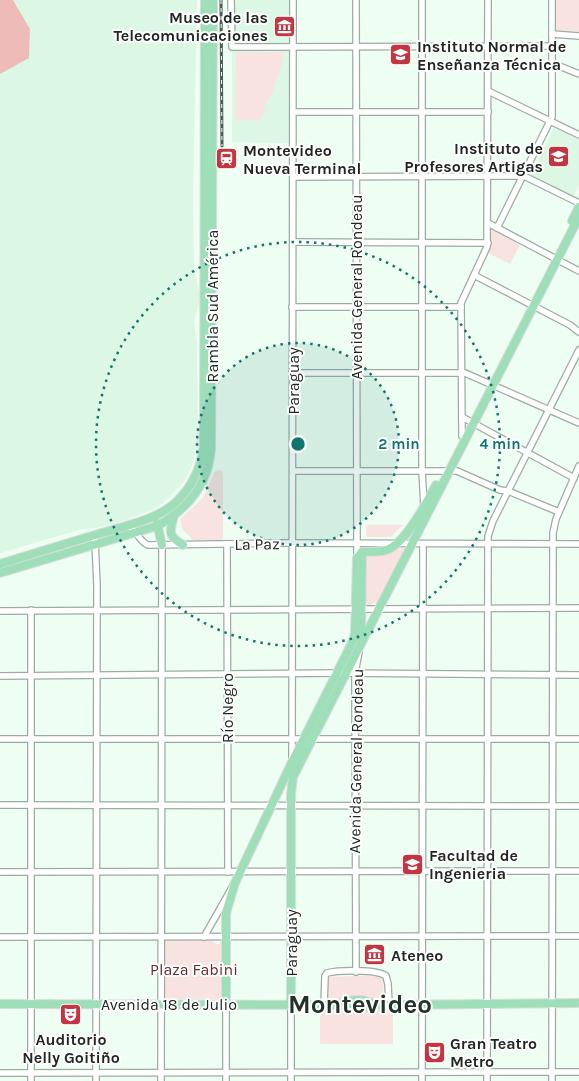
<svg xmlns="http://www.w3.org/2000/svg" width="579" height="1081" viewBox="0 0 579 1081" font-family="Karla,sans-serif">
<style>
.built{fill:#dcf7e4}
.green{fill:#f8e3e1}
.water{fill:#efbbb8}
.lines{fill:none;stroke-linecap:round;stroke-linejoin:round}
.minor-casing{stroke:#9bada0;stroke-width:8}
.major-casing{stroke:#dbdcdc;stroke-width:10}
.minor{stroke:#fff;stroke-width:5.5}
.major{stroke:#9edfba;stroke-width:8}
.rail-casing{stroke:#4f5853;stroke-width:3}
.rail{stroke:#fff;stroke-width:1;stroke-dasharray:4;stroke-linecap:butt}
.ring{fill:none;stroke:#0f766e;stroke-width:2.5;stroke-dasharray:2.5 5}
.labels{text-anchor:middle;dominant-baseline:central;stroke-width:4;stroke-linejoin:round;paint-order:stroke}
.poi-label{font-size:16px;font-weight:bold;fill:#202723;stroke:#fff;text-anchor:start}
.street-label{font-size:16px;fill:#202723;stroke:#fff}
.park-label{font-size:16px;fill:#692a2b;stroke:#fff}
.town-label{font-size:26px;font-weight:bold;fill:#233229;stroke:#fff}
.centre{fill:#0f766e;stroke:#fff;stroke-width:2.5}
.ring-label{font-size:15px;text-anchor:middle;font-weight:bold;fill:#0f766e;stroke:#fff;stroke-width:4;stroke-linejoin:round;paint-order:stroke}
</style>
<rect width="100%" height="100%" fill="#eefef3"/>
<g class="built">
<polygon points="13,0 197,0 193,198 194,268 200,297 198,308 194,321 197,342 198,445 191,468 182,484 163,503 150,511 123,521 96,528 82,529 0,553 0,74 29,58 30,29"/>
<polygon points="232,0 289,0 289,143 232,142"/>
<polygon points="554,127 579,140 579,185 573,197 531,175"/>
</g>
<g class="green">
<polygon points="556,0 579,0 579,32 556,30"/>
<polygon points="236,52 284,52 281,68 273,88 274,90 264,108 266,111 260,120 235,120"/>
<polygon points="490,227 521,243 510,264 488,253"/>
<polygon points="218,470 222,471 223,475 223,538 220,541 193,540 182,529 180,519 203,498 215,471"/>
<polygon points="366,525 403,525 390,537 367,537 366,536"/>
<polygon points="400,548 405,548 405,550 378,601 371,605 364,604 364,557 366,555 387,554"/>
<polygon points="165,940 211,940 216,944 219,944 221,941 223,941 222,997 221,999 165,999 165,944 164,943"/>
<polygon points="380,975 384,978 383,999 326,999 327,977"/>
<rect x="320" y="1009" width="73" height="35"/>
</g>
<polygon class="water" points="0,0 13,0 30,29 29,58 0,74"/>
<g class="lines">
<defs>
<g id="minor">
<polyline points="231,0 232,47 552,46"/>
<polyline points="356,0 357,558"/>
<polyline points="422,0 422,470 424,507"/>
<polyline points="552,34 579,36"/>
<polyline points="552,63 579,74"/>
<polyline points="488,91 579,135"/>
<polyline points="293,112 488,112"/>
<polyline points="293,177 524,176 579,203"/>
<polyline points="488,223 579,271"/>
<polyline points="497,228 552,117 552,0"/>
<polyline points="293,242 488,243"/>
<polyline points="474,275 570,325 579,332"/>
<polyline points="292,307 461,307"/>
<polyline points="292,373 465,373 579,423"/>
<polyline points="462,417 574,478"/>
<polyline points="462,436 461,303 487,247 488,0"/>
<polyline points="293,471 457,471 500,490 508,491 559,512"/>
<path d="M127 525C137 529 138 541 148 545L283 543 579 544"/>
<polyline points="95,541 97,585 96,1081"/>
<polyline points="227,544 228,872"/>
<polyline points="0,611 579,608"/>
<polyline points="0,676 338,673 579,675"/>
<polyline points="0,739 579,739"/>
<polyline points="292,762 293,0"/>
<polyline points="0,805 579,806"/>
<polyline points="0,872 579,871"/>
<polyline points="0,937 579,936"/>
<polyline points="204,937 234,884"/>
<polyline points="356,972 355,673 359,652"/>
<polyline points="226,1004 226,1081"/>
<polyline points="291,1004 291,1081"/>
<path d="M324 1005 325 976 327 973C338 970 377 969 386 976L388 984 389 1004"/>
<polyline points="0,1073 579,1072"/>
<polyline points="31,1081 31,610"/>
<polyline points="161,1081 162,545"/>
<polyline points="422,1081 423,544"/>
<polyline points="487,1081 488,536 493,521 579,350"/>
<polyline points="552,1081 553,533 556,519 579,466"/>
</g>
<g id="major">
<polyline points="572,221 579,207"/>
<path d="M174 516C169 532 168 536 183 545"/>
<polyline points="157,523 162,545"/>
<path d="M362 552C369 551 378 553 386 550 405 545 427 502 436 485"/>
<path d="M0 564C32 554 64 544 95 535 120 527 154 521 174 504 191 489 200 470 204 448L205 0"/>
<path d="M0 573 157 526C188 509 208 484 211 449L213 0"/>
<polyline points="361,640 362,552"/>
<polyline points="0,1004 338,1005 357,1009 377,1005 579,1003"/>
<polyline points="226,1004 226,913 235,883 292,762 353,641 355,633 357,558 362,552"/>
<polyline points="291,1004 291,794 293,777 579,217"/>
<path d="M338 1004C352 999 363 998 377 1005"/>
</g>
</defs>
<use href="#minor" class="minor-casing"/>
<use href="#major" class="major-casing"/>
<use href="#minor" class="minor"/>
<use href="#major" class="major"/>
<defs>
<polyline id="rail" points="221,0 222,146"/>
</defs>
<use href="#rail" class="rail-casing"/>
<use href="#rail" class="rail"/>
</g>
<circle cx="298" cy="444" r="101" fill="#0f766e" fill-opacity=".12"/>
<g class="ring">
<circle cx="298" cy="444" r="101"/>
<circle cx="298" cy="444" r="202"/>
</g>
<defs>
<symbol id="museum-square" viewBox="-11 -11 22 22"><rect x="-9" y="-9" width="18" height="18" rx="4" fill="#c53541" stroke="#fff"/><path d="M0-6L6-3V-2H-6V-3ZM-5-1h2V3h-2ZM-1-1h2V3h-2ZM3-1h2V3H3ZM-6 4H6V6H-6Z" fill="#fff"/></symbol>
<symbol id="university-square" viewBox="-11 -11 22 22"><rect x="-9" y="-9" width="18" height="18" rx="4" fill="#c53541" stroke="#fff"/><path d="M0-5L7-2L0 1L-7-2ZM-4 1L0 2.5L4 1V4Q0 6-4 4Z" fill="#fff"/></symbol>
<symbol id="station-square" viewBox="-11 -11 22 22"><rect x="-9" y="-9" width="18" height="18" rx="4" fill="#c53541" stroke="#fff"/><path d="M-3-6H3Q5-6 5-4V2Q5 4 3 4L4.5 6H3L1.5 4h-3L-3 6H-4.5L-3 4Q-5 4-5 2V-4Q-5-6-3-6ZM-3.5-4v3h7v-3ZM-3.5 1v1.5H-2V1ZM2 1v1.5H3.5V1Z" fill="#fff"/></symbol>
<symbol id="theatre-square" viewBox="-11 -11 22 22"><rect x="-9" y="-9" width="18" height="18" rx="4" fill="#c53541" stroke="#fff"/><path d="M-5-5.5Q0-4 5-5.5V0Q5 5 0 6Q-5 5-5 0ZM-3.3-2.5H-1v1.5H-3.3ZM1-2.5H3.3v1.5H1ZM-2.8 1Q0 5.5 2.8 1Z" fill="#fff"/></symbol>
</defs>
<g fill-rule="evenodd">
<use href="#museum-square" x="272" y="14" width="25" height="25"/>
<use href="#university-square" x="388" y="42" width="25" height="25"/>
<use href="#university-square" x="546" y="144" width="25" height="25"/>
<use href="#station-square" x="214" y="146" width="25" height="25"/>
<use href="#university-square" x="400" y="852" width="25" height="25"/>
<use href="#museum-square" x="362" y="942" width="25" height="25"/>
<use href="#theatre-square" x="58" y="1002" width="25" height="25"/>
<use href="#theatre-square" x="422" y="1040" width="25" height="25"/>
</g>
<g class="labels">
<g class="poi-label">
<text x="268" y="17" text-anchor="end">Museo de las<tspan x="268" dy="18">Telecomunicaciones</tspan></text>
<text x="417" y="46">Instituto Normal de<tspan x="417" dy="18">Enseñanza Técnica</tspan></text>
<text x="543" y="148" text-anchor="end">Instituto de<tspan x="543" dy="18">Profesores Artigas</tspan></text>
<text x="243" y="150">Montevideo<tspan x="243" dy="18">Nueva Terminal</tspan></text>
<text x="429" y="855">Facultad de<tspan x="429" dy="18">Ingenieria</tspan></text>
<text x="391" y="955">Ateneo</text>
<text x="71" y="1039" text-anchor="middle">Auditorio<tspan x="71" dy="18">Nelly Goitiño</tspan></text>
<text x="450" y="1043">Gran Teatro<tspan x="450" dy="18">Metro</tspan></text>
</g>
<g class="street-label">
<text transform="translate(356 287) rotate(-90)">Avenida General Rondeau</text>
<text transform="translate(212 306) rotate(-90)">Rambla Sud América</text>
<text transform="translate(293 381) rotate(-90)">Paraguay</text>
<text transform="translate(257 544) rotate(-1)">La Paz</text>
<text transform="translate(227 708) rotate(-90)">Río Negro</text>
<text transform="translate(356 761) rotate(-89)">Avenida General Rondeau</text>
<text transform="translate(291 943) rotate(-90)">Paraguay</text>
<text x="169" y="1004">Avenida 18 de Julio</text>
</g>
<g class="park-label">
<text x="194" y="969">Plaza Fabini</text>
</g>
<g class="town-label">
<text x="360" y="1004">Montevideo</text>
</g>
</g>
<circle cx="298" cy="444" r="8" class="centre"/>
<g class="ring-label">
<text x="399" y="449">2 min</text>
<text x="500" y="449">4 min</text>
</g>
</svg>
